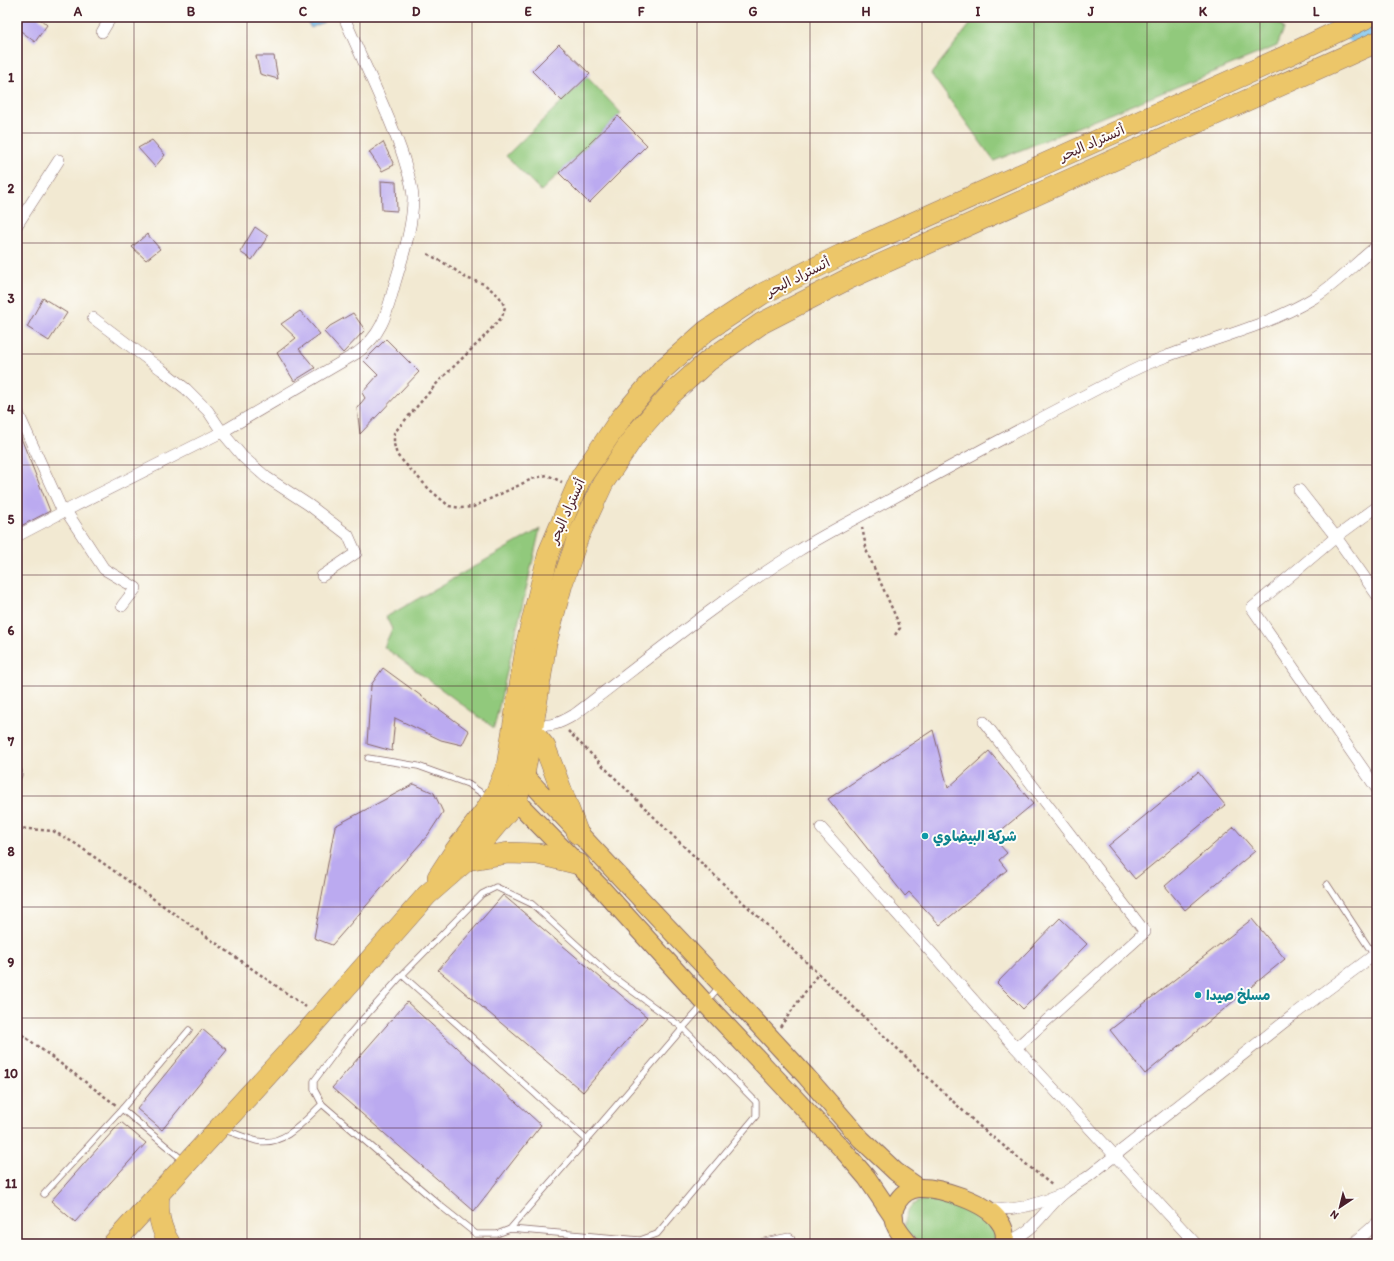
<svg xmlns="http://www.w3.org/2000/svg" width="1394" height="1261" viewBox="0 0 1394 1261" font-family="Itim,'Playpen Sans Arabic',sans-serif">
<style>
.green{fill:#91c97c;stroke:#6e7454}
.water{fill:#73c0ed;stroke:#5e708c}
.lines{fill:none;stroke-linecap:round;stroke-linejoin:round}
.river{stroke:#73c0ed;stroke-width:23}
.building{fill:#bbaaf0}
.lane-casing{stroke:#856665;stroke-width:7}
.street-casing{stroke:#856665;stroke-width:12}
.primary-casing{stroke:#856665;stroke-width:20}
.highway-casing{stroke:#856665;stroke-width:22}
.path{stroke:#856665;stroke-width:2.5;stroke-dasharray:3 3;stroke-linecap:butt}
.lane{stroke:#fff;stroke-width:5.5}
.street{stroke:#fff;stroke-width:11}
.primary{stroke:#ecc669;stroke-width:18}
.highway{stroke:#ecc669;stroke-width:21}
.grid{fill:none;stroke:#4a1f2b;stroke-width:1;stroke-opacity:0.55}
.culture-dot{fill:#0f9aa8;stroke:#fdfcf7;stroke-width:1.5}
.labels{text-anchor:middle;dominant-baseline:central;stroke-width:4;stroke-linejoin:round;paint-order:stroke}
.street-label{font-size:14px;fill:#4a1f2b;stroke:#fdfcf7}
.culture-label{font-size:14px;font-weight:bold;fill:#0d838f;stroke:#fdfcf7;text-anchor:start}
.neatline{fill:none;stroke:#4a1f2b;stroke-width:1.5}
.grid-label{font-size:13px;text-anchor:middle;font-weight:bold;fill:#4a1f2b}
</style>
<rect width="100%" height="100%" fill="#fdfcf7"/>
<filter id="ink" filterUnits="userSpaceOnUse"><feTurbulence type="fractalNoise" baseFrequency=".025" numOctaves="2"/><feDisplacementMap in="SourceGraphic" scale="8" xChannelSelector="R" yChannelSelector="G"/><feConvolveMatrix kernelMatrix="1 2 1 2 8 2 1 2 1" color-interpolation-filters="sRGB"/></filter>
<filter id="wash" filterUnits="userSpaceOnUse"><feTurbulence type="fractalNoise" baseFrequency=".012" numOctaves="4" result="noise"/><feDisplacementMap in="SourceGraphic" scale="16" xChannelSelector="R" yChannelSelector="G"/><feGaussianBlur stdDeviation="0.9" result="paint"/><feColorMatrix in="noise" values="0 0 0 0 0 0 0 0 0 0 0 0 0 0 0 0 0 1.4 0 .05"/><feComposite in="paint" operator="in"/></filter>
<g filter="url(#wash)">
<rect width="100%" height="100%" fill="#f2e9d2"/>
<g class="green">
<polygon points="976,17 1268,17 1281,24 1284,29 1277,46 994,161 931,74"/>
<polygon points="587,77 621,113 541,191 506,156"/>
<polygon points="540,529 494,728 384,647 392,629 386,617"/>
<path d="M929 1199 960 1202 990 1219 997 1234 995 1244H922L904 1231C906 1212 907 1202 929 1199Z"/>
</g>
<polygon class="water" points="305,17 321,17 324,22 311,28"/>
<g class="lines">
<polyline class="river" points="1335,17 1377,46"/>
</g>
<g id="blocks">
<g class="building">
<polygon points="25,17 38,17 47,25 35,42 17,28"/>
<polygon points="559,44 590,74 562,101 532,71"/>
<polygon points="256,56 274,56 278,79 260,74"/>
<polygon points="618,116 647,145 589,203 559,173"/>
<polygon points="152,140 165,155 155,167 138,148"/>
<polygon points="383,142 394,165 382,171 369,152"/>
<polygon points="381,181 396,182 397,211 382,210"/>
<polygon points="255,227 268,236 252,260 240,252"/>
<polygon points="147,234 160,249 146,260 132,247"/>
<polygon points="43,298 67,313 49,341 27,327"/>
<polygon points="300,311 320,334 299,349 315,368 294,381 277,353 296,338 281,324"/>
<polygon points="353,313 365,330 343,353 324,332 330,326"/>
<polygon points="386,339 419,372 360,434 357,408 365,398 362,393 378,375 364,361"/>
<polygon points="17,428 50,511 17,528"/>
<polygon points="383,668 469,731 462,745 441,740 395,718 392,751 367,744 371,685"/>
<polygon points="933,730 948,788 989,751 1033,804 993,837 1007,853 999,860 1007,870 940,925 909,892 905,896 828,799"/>
<polygon points="1198,772 1225,805 1135,879 1108,846"/>
<polygon points="414,784 434,793 443,812 428,835 332,945 314,938 335,826"/>
<polygon points="1234,827 1255,851 1185,910 1165,886"/>
<polygon points="503,895 647,1017 583,1092 438,970"/>
<polygon points="1060,918 1087,944 1023,1009 997,983"/>
<polygon points="1252,919 1285,959 1145,1074 1110,1030"/>
<polygon points="407,1002 541,1125 474,1211 332,1088"/>
<polygon points="202,1029 227,1050 162,1130 137,1109"/>
<polygon points="121,1122 146,1143 75,1222 51,1201"/>
</g>
</g>
</g>
<g filter="url(#ink)">
<use href="#blocks" fill-opacity="0" stroke="#856665" stroke-width="1"/>
<g class="lines">
<defs>
<g id="lane">
<polyline points="368,758 418,766 468,784 489,798"/>
<polyline points="17,769 19,771 19,775 17,779"/>
<polyline points="1327,884 1377,960"/>
<polyline points="402,975 587,1140"/>
<polyline points="122,1109 189,1030"/>
<path d="M224 1130C235 1133 246 1138 257 1141 284 1147 305 1120 322 1104"/>
<polyline points="44,1194 122,1109 184,1161"/>
<polyline points="510,1229 640,1240 657,1234 756,1116 756,1102 683,1028 609,974 532,904 496,887 482,894 402,975 346,1038 314,1081 314,1089 322,1104 442,1207 476,1234 497,1234 510,1229 683,1028 720,986"/>
</g>
<g id="street">
<polyline points="102,32 111,17"/>
<polyline points="17,225 59,160"/>
<polyline points="93,318 162,370 186,389 208,411 222,432 243,457 266,477 309,505 348,535 356,553 322,576"/>
<polyline points="17,411 63,512"/>
<polyline points="1299,490 1336,537 1377,595"/>
<polyline points="1377,507 1336,537 1252,608 1377,789"/>
<polyline points="66,511 104,569 136,588 122,606"/>
<path d="M17 536 63 512 222 432 357 353C383 334 387 312 395 283 403 256 413 226 413 197 412 183 407 170 403 156 387 108 363 63 344 17"/>
<polyline points="984,722 1145,932 1016,1048"/>
<path d="M533 725C552 726 557 725 574 715 648 659 719 600 798 551 825 534 855 519 884 503 962 460 1041 418 1120 377 1181 344 1252 335 1312 299 1336 285 1355 263 1377 246"/>
<polyline points="821,828 1016,1048 1196,1244"/>
<path d="M986 1208C1014 1212 1034 1205 1060 1195"/>
<path d="M1005 1242C1035 1233 1041 1213 1062 1195 1070 1188 1080 1182 1089 1176L1292 1016 1377 953"/>
<polyline points="764,1244 789,1239"/>
<polyline points="1353,1244 1377,1223"/>
</g>
<g id="primary">
<polyline points="514,770 524,775 721,984 806,1076 861,1139 896,1172 919,1188"/>
<polyline points="504,796 516,801 601,888 705,1003 772,1074 844,1151 867,1178 894,1218"/>
<path d="M909 1244C904 1238 898 1232 895 1224 889 1208 901 1190 918 1188 940 1187 986 1202 999 1221 1004 1227 1006 1236 1004 1244"/>
</g>
<g id="highway">
<polyline points="532,731 545,747 578,834"/>
<polyline points="467,860 508,853 538,854 579,864"/>
<polyline points="438,877 455,851 486,810 497,791 507,766 527,642 549,552 581,477 621,418 662,370 706,331 762,294 841,255 1286,56 1368,17"/>
<path d="M159 1194C157 1213 160 1228 170 1244"/>
<polyline points="113,1244 304,1035 427,895 467,860 516,801 524,775 533,725 546,643 562,584 578,537 603,483 635,435 669,396 708,361 762,323 848,279 1377,42"/>
</g>
</defs>
<use href="#lane" class="lane-casing"/>
<use href="#street" class="street-casing"/>
<use href="#primary" class="primary-casing"/>
<use href="#highway" class="highway-casing"/>
<g class="path">
<polyline points="428,254 451,267 466,278 484,284 499,296 505,307 502,317 479,342 439,381 394,433 394,444 397,455 430,490 449,506 461,508 473,507 532,479 547,475 562,482"/>
<polyline points="862,527 867,552 899,624 900,628 895,635"/>
<polyline points="568,731 673,836 978,1125 1053,1186"/>
<polyline points="17,828 53,831 76,844 306,1007"/>
<polyline points="780,1027 818,974"/>
<polyline points="17,1031 116,1105"/>
</g>
<use href="#lane" class="lane"/>
<use href="#street" class="street"/>
<use href="#primary" class="primary"/>
<use href="#highway" class="highway"/>
</g>
</g>
<path class="grid" d="M134 17V1244M247 17V1244M360 17V1244M472 17V1244M584 17V1244M697 17V1244M810 17V1244M922 17V1244M1034 17V1244M1147 17V1244M1260 17V1244M17 133H1377M17 243H1377M17 354H1377M17 465H1377M17 575H1377M17 686H1377M17 796H1377M17 907H1377M17 1018H1377M17 1128H1377"/>
<g class="culture-dot">
<circle cx="925" cy="836" r="4"/>
<circle cx="1198" cy="995" r="4"/>
</g>
<g class="labels">
<g class="street-label">
<text transform="translate(1092 143) rotate(-24)">أتستراد البحر</text>
<text transform="translate(798 277) rotate(-27)">أتستراد البحر</text>
<text transform="translate(567 511) rotate(-66)">أتستراد البحر</text>
</g>
<g class="culture-label">
<text x="933" y="836">شركة البيضاوي</text>
<text x="1206" y="995">مسلخ صيدا</text>
</g>
</g>
<rect width="1394" height="1261" fill="none" stroke="#fdfcf7" stroke-width="44"/>
<g transform="translate(1340 1207) rotate(215)" stroke="#fdfcf7" stroke-width="3" paint-order="stroke">
<path d="M0-3L7 15L0 10L-7 15Z" fill="#4a1f2b"/>
<text y="-6" font-size="11" font-weight="bold" text-anchor="middle" fill="#4a1f2b">N</text>
</g>
<rect x="22" y="22" width="1350" height="1217" class="neatline"/>
<g class="grid-label">
<text x="78" y="16">A</text>
<text x="191" y="16">B</text>
<text x="303" y="16">C</text>
<text x="416" y="16">D</text>
<text x="528" y="16">E</text>
<text x="641" y="16">F</text>
<text x="753" y="16">G</text>
<text x="866" y="16">H</text>
<text x="978" y="16">I</text>
<text x="1091" y="16">J</text>
<text x="1203" y="16">K</text>
<text x="1316" y="16">L</text>
<text x="11" y="82">1</text>
<text x="11" y="193">2</text>
<text x="11" y="303">3</text>
<text x="11" y="414">4</text>
<text x="11" y="524">5</text>
<text x="11" y="635">6</text>
<text x="11" y="746">7</text>
<text x="11" y="856">8</text>
<text x="11" y="967">9</text>
<text x="11" y="1078">10</text>
<text x="11" y="1188">11</text>
</g>
</svg>
